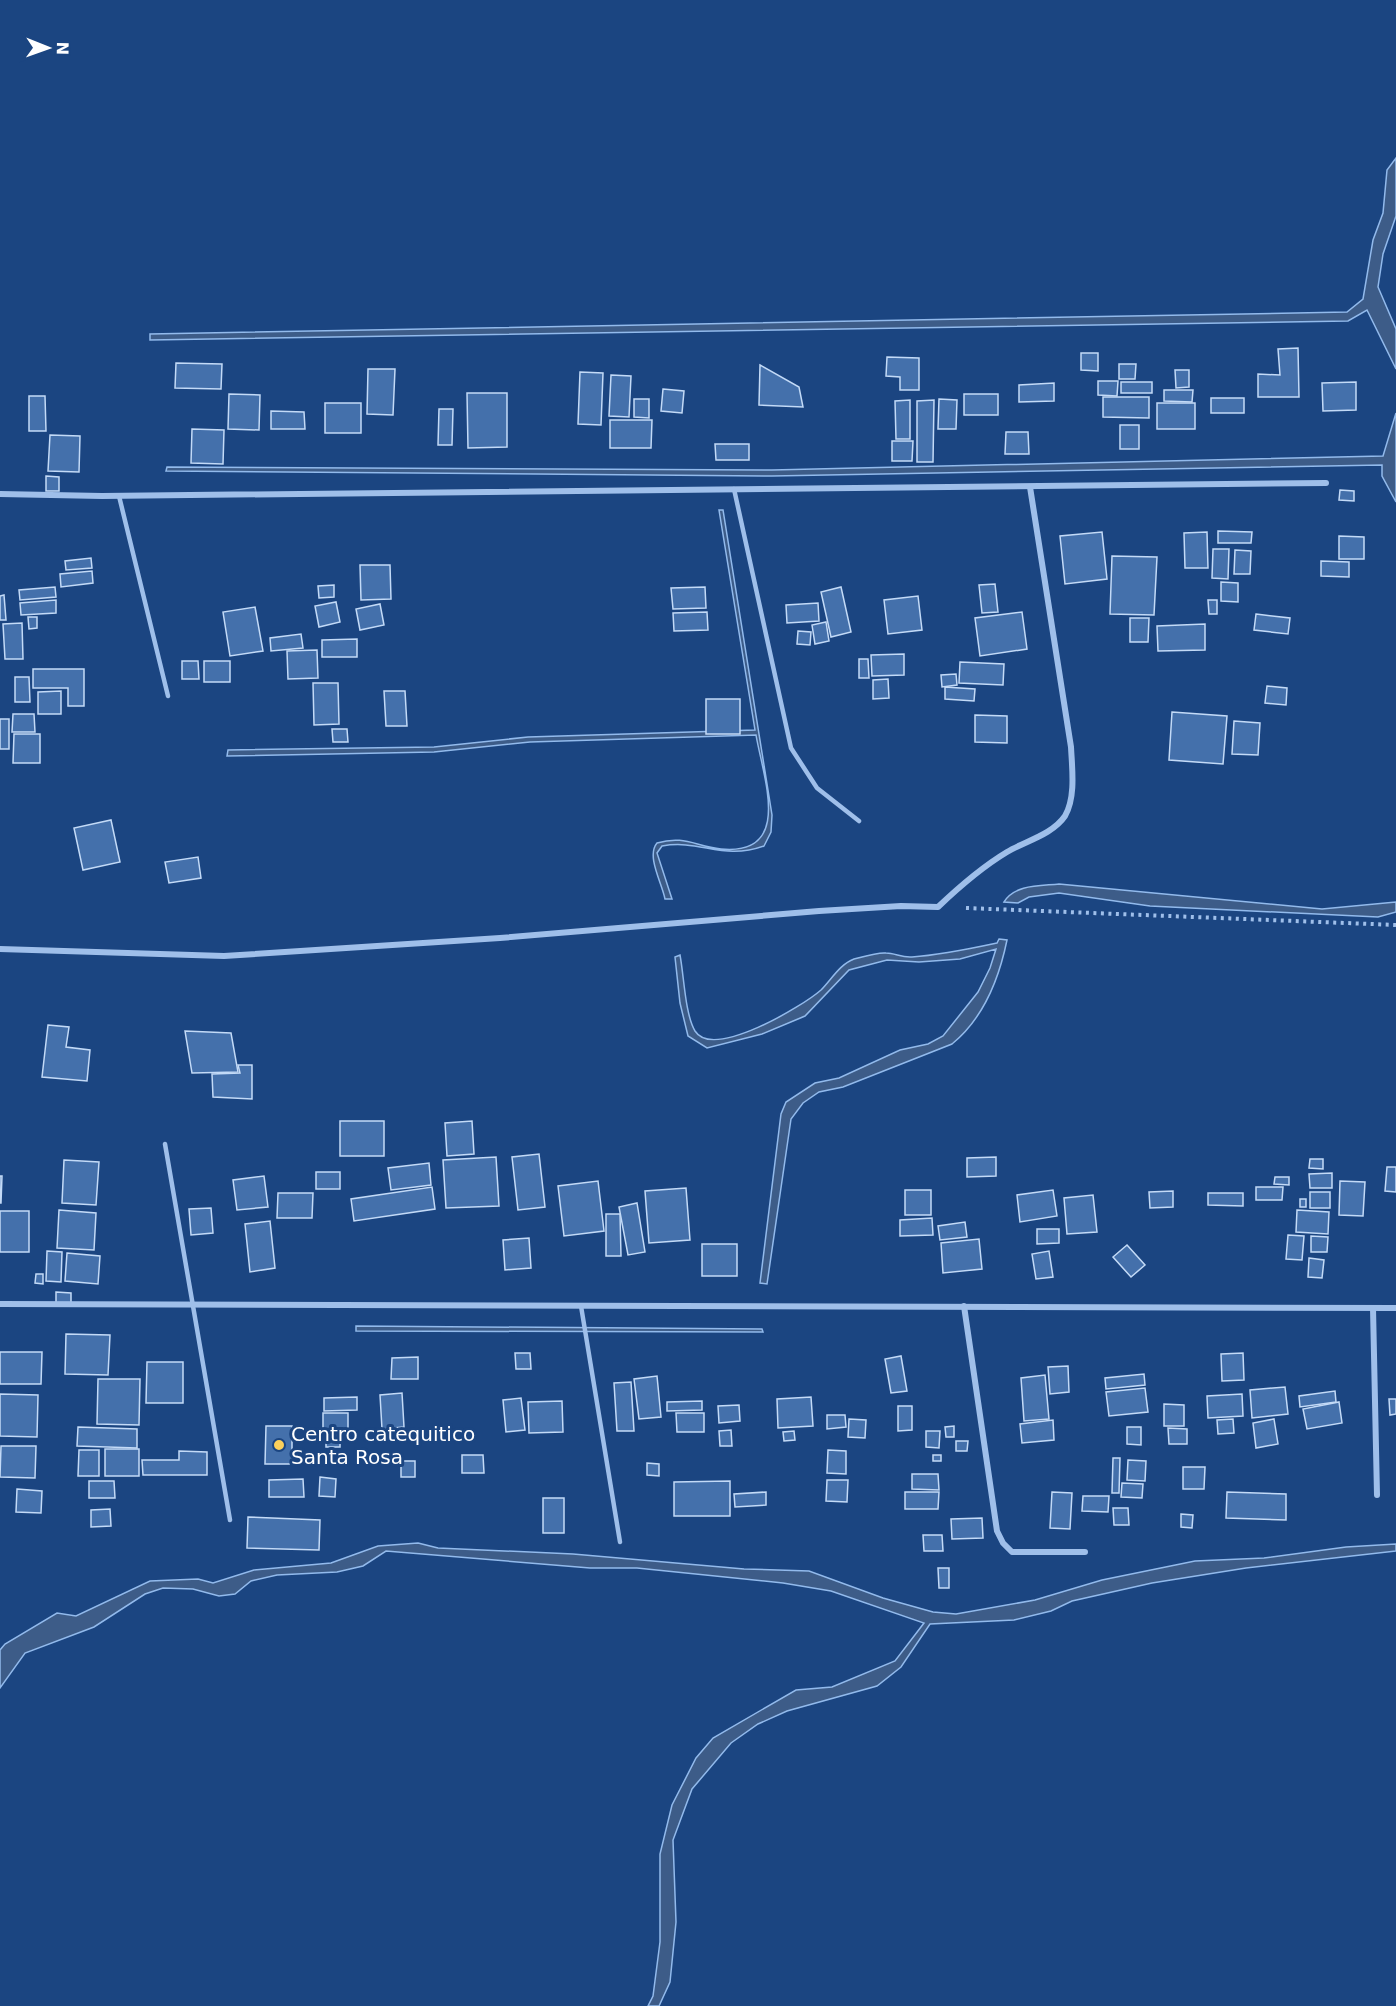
<svg xmlns="http://www.w3.org/2000/svg" width="1396" height="2006" viewBox="0 0 1396 2006" font-family="'DejaVu Sans',sans-serif">
<style>
.water{fill:#3d5c88;stroke:#92baec;stroke-width:1.5}
.building{fill:#4470ab;stroke:#c3daf7;stroke-width:1.5}
.lines{fill:none;stroke-linecap:round;stroke-linejoin:round}
.path{stroke:#9fbfea;stroke-width:4;stroke-dasharray:3 4.5;stroke-linecap:butt}
.lane{stroke:#9fbfea;stroke-width:4.5}
.street{stroke:#9fbfea;stroke-width:6}
.poi-dot{fill:#fbd05b;stroke:#1b4581;stroke-width:2}
.labels{text-anchor:middle;dominant-baseline:central;stroke-width:6;stroke-linejoin:round;paint-order:stroke}
.poi-label{font-size:20px;fill:#fff;stroke:#1b4581;text-anchor:start}
</style>
<rect width="100%" height="100%" fill="#1b4581"/>
<g class="water">
<polygon points="1396,158 1396,216 1383,254 1378,287 1396,329 1396,369 1367,310 1348,321 150,340 150,334 1347,312 1363,299 1373,240 1383,213 1387,170"/>
<polygon points="1396,413 1396,502 1382,476 1382,465 772,476 166,471 167,467 772,470 1383,456"/>
<path d="M719 510H723L772 815 771 832 764 846C722 861 701 839 662 846L657 853 672 899H665C662 883 646 856 657 843 684 835 695 846 721 849 794 856 763 777 756 735L530 742 434 752 227 756 228 750 434 747 528 737 755 730Z"/>
<path d="M1059 884 1322 909 1396 902V912L1378 917 1150 906 1059 893 1029 897 1018 903 1004 902C1015 884 1041 886 1059 884Z"/>
<path d="M999 939 1007 940C999 979 984 1018 952 1044L843 1087 819 1092 803 1103 791 1119 767 1284 760 1283 781 1114 786 1102 815 1083 839 1078 900 1050 928 1044 943 1036 978 992 990 968 996 949 960 959 919 962 887 960 849 970 805 1016 762 1034 707 1048 688 1036 680 1003 675 957 680 955C684 976 685 1014 695 1031 713 1060 803 1006 821 990 831 980 840 964 854 959 862 957 878 952 886 953 895 953 902 958 912 957 941 955 969 949 997 943Z"/>
<polygon points="356,1326 762,1329 763,1332 356,1331"/>
<polygon points="418,1543 438,1548 573,1554 744,1569 809,1571 883,1598 933,1612 956,1614 1035,1600 1102,1580 1195,1561 1264,1558 1346,1547 1396,1544 1396,1551 1246,1568 1152,1583 1072,1601 1051,1611 1014,1620 930,1624 901,1667 877,1686 787,1711 758,1724 731,1743 692,1789 673,1840 676,1922 670,1982 659,2006 648,2006 653,1996 660,1942 660,1854 672,1805 696,1758 713,1738 796,1690 832,1687 895,1661 924,1623 831,1591 783,1583 637,1568 590,1568 386,1551 363,1566 337,1572 277,1575 251,1581 235,1594 219,1596 193,1589 163,1588 145,1594 94,1627 25,1653 0,1688 0,1650 5,1644 57,1613 76,1616 150,1581 198,1579 213,1583 254,1570 331,1563 378,1546"/>
</g>
<g class="building">
<polygon points="1298,348 1299,397 1258,397 1258,374 1280,375 1278,349"/>
<polygon points="1081,353 1098,353 1098,371 1081,370"/>
<polygon points="887,357 919,358 919,390 900,390 900,377 886,376"/>
<polygon points="176,363 222,364 221,389 175,388"/>
<polygon points="1119,364 1136,364 1135,379 1119,379"/>
<polygon points="760,365 799,387 803,407 759,405"/>
<polygon points="368,369 395,369 393,415 367,414"/>
<polygon points="1175,370 1189,370 1189,387 1176,388"/>
<polygon points="580,372 603,373 601,425 578,424"/>
<polygon points="611,375 631,376 629,417 609,416"/>
<polygon points="1098,381 1118,381 1117,396 1098,395"/>
<rect x="1121" y="382" width="31" height="11"/>
<polygon points="1356,382 1356,410 1323,411 1322,383"/>
<polygon points="1054,383 1054,401 1019,402 1019,385"/>
<polygon points="663,389 684,391 682,413 661,411"/>
<polygon points="1164,390 1193,390 1192,402 1164,401"/>
<polygon points="467,393 507,393 507,447 468,448"/>
<polygon points="229,394 260,395 259,430 228,429"/>
<rect x="964" y="394" width="34" height="21"/>
<polygon points="29,396 45,396 46,431 29,431"/>
<polygon points="1103,397 1149,397 1149,418 1103,417"/>
<rect x="1211" y="398" width="33" height="15"/>
<polygon points="634,399 649,399 649,418 634,417"/>
<polygon points="939,399 957,400 956,429 938,429"/>
<polygon points="910,400 910,439 896,439 895,401"/>
<polygon points="934,400 933,462 917,462 917,401"/>
<rect x="325" y="403" width="36" height="30"/>
<rect x="1157" y="403" width="38" height="26"/>
<polygon points="439,409 453,409 452,445 438,445"/>
<polygon points="271,411 304,412 305,429 271,429"/>
<polygon points="610,420 652,420 651,448 610,448"/>
<rect x="1120" y="425" width="19" height="24"/>
<polygon points="192,429 224,430 223,464 191,463"/>
<polygon points="1006,432 1028,432 1029,454 1005,454"/>
<polygon points="50,435 80,436 79,472 48,471"/>
<polygon points="892,441 913,441 912,461 892,461"/>
<polygon points="715,444 749,444 749,460 716,460"/>
<polygon points="46,476 59,477 59,491 46,491"/>
<polygon points="1340,490 1354,491 1354,501 1339,500"/>
<polygon points="1218,531 1252,532 1251,543 1218,543"/>
<polygon points="1102,532 1107,579 1065,584 1060,536"/>
<polygon points="1207,532 1208,568 1185,568 1184,533"/>
<polygon points="1339,536 1364,537 1364,559 1339,559"/>
<polygon points="1213,549 1229,549 1228,579 1212,578"/>
<polygon points="1235,550 1251,551 1250,574 1234,574"/>
<polygon points="1112,556 1157,557 1154,615 1110,614"/>
<polygon points="91,558 92,568 66,570 65,561"/>
<polygon points="1321,561 1349,562 1349,577 1321,576"/>
<polygon points="360,565 390,565 391,599 361,600"/>
<polygon points="92,571 93,583 61,587 60,574"/>
<polygon points="1221,582 1238,583 1238,602 1221,601"/>
<polygon points="995,584 998,612 982,613 979,585"/>
<polygon points="334,585 334,597 319,598 318,586"/>
<polygon points="55,587 56,597 20,600 19,590"/>
<polygon points="705,587 706,608 673,609 671,588"/>
<polygon points="841,587 851,632 831,637 821,592"/>
<polygon points="4,595 6,620 0,620 0,596"/>
<polygon points="918,596 922,630 888,634 884,600"/>
<polygon points="56,600 56,613 21,615 20,603"/>
<polygon points="1208,600 1217,600 1217,614 1209,614"/>
<polygon points="336,602 340,622 319,627 315,606"/>
<polygon points="818,603 819,621 787,623 786,605"/>
<polygon points="380,604 384,625 360,630 356,609"/>
<polygon points="255,607 263,651 230,656 223,612"/>
<polygon points="707,612 708,630 674,631 673,613"/>
<polygon points="1022,612 1027,649 980,656 975,618"/>
<polygon points="1256,614 1290,618 1288,634 1254,630"/>
<polygon points="28,617 37,617 37,628 29,629"/>
<polygon points="1130,618 1149,618 1148,642 1130,642"/>
<polygon points="826,622 829,641 815,644 812,625"/>
<polygon points="22,623 23,659 5,659 3,624"/>
<polygon points="1205,624 1205,650 1158,651 1157,626"/>
<polygon points="798,631 811,632 810,645 797,644"/>
<polygon points="301,634 303,648 271,651 270,638"/>
<polygon points="357,639 357,657 322,657 322,640"/>
<polygon points="317,650 318,678 288,679 287,651"/>
<polygon points="904,654 904,675 872,676 871,655"/>
<polygon points="859,659 868,659 869,678 859,678"/>
<polygon points="182,661 198,661 199,679 182,679"/>
<rect x="204" y="661" width="26" height="21"/>
<polygon points="960,662 1004,664 1003,685 959,683"/>
<polygon points="33,669 84,669 84,706 68,706 68,688 33,688"/>
<polygon points="956,674 957,685 942,687 941,675"/>
<polygon points="15,677 29,677 30,702 15,702"/>
<polygon points="888,679 889,698 873,699 873,680"/>
<polygon points="313,683 338,683 339,724 314,725"/>
<polygon points="1267,686 1287,688 1286,705 1265,703"/>
<polygon points="945,687 975,689 974,701 945,699"/>
<polygon points="61,691 61,714 38,714 38,692"/>
<polygon points="384,691 405,691 407,726 386,726"/>
<rect x="706" y="699" width="34" height="35"/>
<polygon points="1172,712 1227,716 1223,764 1169,760"/>
<polygon points="13,714 34,714 35,732 12,732"/>
<polygon points="975,715 1007,716 1007,743 975,742"/>
<rect x="0" y="719" width="9" height="30"/>
<polygon points="1234,721 1260,723 1258,755 1232,754"/>
<polygon points="332,729 347,729 348,742 333,742"/>
<polygon points="14,734 40,734 40,763 13,763"/>
<polygon points="111,820 120,862 83,870 74,828"/>
<polygon points="198,857 201,878 169,883 165,862"/>
<polygon points="48,1025 69,1027 66,1047 90,1050 87,1081 42,1077"/>
<polygon points="185,1031 231,1033 238,1072 192,1073"/>
<polygon points="238,1065 252,1065 252,1099 213,1097 212,1074 240,1073"/>
<rect x="340" y="1121" width="44" height="35"/>
<polygon points="472,1121 474,1154 447,1156 445,1123"/>
<polygon points="539,1154 545,1207 518,1210 512,1157"/>
<polygon points="496,1157 499,1206 446,1208 443,1160"/>
<polygon points="996,1157 996,1176 967,1177 967,1158"/>
<polygon points="1310,1159 1323,1159 1323,1169 1309,1168"/>
<polygon points="64,1160 99,1162 96,1205 62,1203"/>
<polygon points="429,1163 431,1185 391,1190 388,1168"/>
<polygon points="1387,1167 1396,1167 1396,1192 1385,1191"/>
<rect x="316" y="1172" width="24" height="17"/>
<polygon points="1332,1173 1332,1188 1310,1188 1309,1174"/>
<polygon points="0,1176 2,1176 1,1203 0,1203"/>
<polygon points="264,1176 268,1207 237,1210 233,1180"/>
<polygon points="1275,1177 1289,1177 1289,1185 1274,1184"/>
<polygon points="598,1181 604,1231 564,1236 558,1186"/>
<polygon points="1340,1181 1365,1182 1363,1216 1339,1215"/>
<polygon points="432,1187 435,1209 354,1221 351,1199"/>
<polygon points="1256,1187 1283,1187 1282,1200 1256,1200"/>
<polygon points="686,1188 690,1240 649,1243 645,1191"/>
<rect x="905" y="1190" width="26" height="25"/>
<polygon points="1053,1190 1057,1216 1020,1222 1017,1195"/>
<polygon points="1173,1191 1173,1207 1150,1208 1149,1192"/>
<rect x="1310" y="1192" width="20" height="16"/>
<polygon points="278,1193 313,1193 312,1218 277,1218"/>
<polygon points="1208,1193 1243,1193 1243,1206 1208,1205"/>
<polygon points="1093,1195 1097,1232 1067,1234 1064,1198"/>
<rect x="1300" y="1199" width="6" height="8"/>
<polygon points="637,1203 645,1252 628,1255 619,1207"/>
<polygon points="211,1208 213,1233 191,1235 189,1209"/>
<polygon points="59,1210 96,1213 94,1250 57,1248"/>
<polygon points="1297,1210 1329,1212 1328,1234 1296,1232"/>
<rect x="0" y="1211" width="29" height="41"/>
<polygon points="606,1214 620,1214 621,1256 606,1256"/>
<polygon points="932,1218 933,1235 900,1236 900,1220"/>
<polygon points="270,1221 275,1268 250,1272 245,1224"/>
<polygon points="965,1222 967,1237 940,1240 938,1226"/>
<polygon points="1037,1229 1059,1229 1059,1243 1037,1244"/>
<polygon points="1288,1235 1304,1236 1302,1260 1286,1259"/>
<polygon points="1311,1236 1328,1237 1327,1252 1311,1252"/>
<polygon points="529,1238 531,1268 505,1270 503,1240"/>
<polygon points="979,1239 982,1269 943,1273 941,1243"/>
<rect x="702" y="1244" width="35" height="32"/>
<polygon points="1127,1245 1145,1265 1131,1277 1113,1257"/>
<polygon points="47,1251 62,1252 61,1282 46,1281"/>
<polygon points="1049,1251 1053,1277 1036,1279 1032,1254"/>
<polygon points="67,1253 100,1256 98,1284 65,1281"/>
<polygon points="1309,1258 1324,1260 1322,1278 1308,1277"/>
<polygon points="36,1274 43,1274 43,1284 35,1283"/>
<polygon points="56,1292 71,1293 71,1304 56,1303"/>
<polygon points="66,1334 110,1335 108,1375 65,1374"/>
<polygon points="0,1352 42,1352 41,1384 0,1384"/>
<polygon points="515,1353 530,1353 531,1369 516,1369"/>
<polygon points="1243,1353 1244,1380 1222,1381 1221,1354"/>
<polygon points="901,1356 907,1391 891,1393 885,1359"/>
<polygon points="418,1357 418,1379 391,1379 392,1358"/>
<polygon points="147,1362 183,1362 183,1403 146,1403"/>
<polygon points="1068,1366 1069,1392 1050,1394 1048,1367"/>
<polygon points="1144,1374 1145,1385 1106,1389 1105,1378"/>
<polygon points="1045,1375 1049,1419 1024,1421 1021,1378"/>
<polygon points="657,1376 661,1417 639,1419 634,1379"/>
<polygon points="98,1379 140,1379 139,1425 97,1424"/>
<polygon points="631,1382 634,1431 617,1431 614,1383"/>
<polygon points="1285,1387 1288,1414 1252,1418 1250,1390"/>
<polygon points="1145,1388 1148,1412 1109,1416 1106,1392"/>
<polygon points="1335,1391 1336,1402 1300,1407 1299,1396"/>
<polygon points="402,1393 404,1427 382,1429 380,1395"/>
<polygon points="0,1394 38,1395 37,1437 0,1436"/>
<polygon points="1242,1394 1243,1416 1208,1418 1207,1396"/>
<polygon points="357,1397 357,1410 324,1411 324,1398"/>
<polygon points="811,1397 813,1426 778,1428 777,1399"/>
<polygon points="521,1398 525,1430 506,1432 503,1400"/>
<polygon points="1389,1399 1396,1399 1396,1414 1390,1415"/>
<polygon points="562,1401 563,1432 529,1433 528,1402"/>
<polygon points="702,1401 702,1410 667,1411 667,1402"/>
<polygon points="1339,1402 1342,1423 1307,1429 1303,1409"/>
<polygon points="1164,1404 1184,1405 1184,1426 1164,1426"/>
<polygon points="739,1405 740,1421 719,1423 718,1406"/>
<polygon points="898,1406 912,1406 912,1430 898,1431"/>
<rect x="323" y="1413" width="25" height="16"/>
<polygon points="676,1413 704,1413 704,1432 677,1432"/>
<polygon points="827,1415 845,1415 846,1427 827,1429"/>
<polygon points="849,1419 866,1420 865,1438 848,1437"/>
<polygon points="1233,1419 1234,1433 1218,1434 1217,1420"/>
<polygon points="1274,1419 1278,1444 1256,1448 1253,1423"/>
<polygon points="1053,1420 1054,1440 1022,1443 1020,1424"/>
<polygon points="266,1426 292,1426 292,1464 265,1464"/>
<polygon points="954,1426 954,1437 946,1437 945,1427"/>
<polygon points="78,1427 137,1429 137,1448 77,1446"/>
<polygon points="1127,1427 1141,1427 1141,1445 1127,1444"/>
<polygon points="1168,1428 1187,1429 1187,1444 1169,1444"/>
<polygon points="731,1430 732,1446 720,1446 719,1431"/>
<polygon points="794,1431 795,1440 784,1441 783,1432"/>
<polygon points="926,1431 940,1431 939,1448 926,1447"/>
<rect x="326" y="1432" width="14" height="15"/>
<polygon points="956,1441 968,1441 967,1451 956,1451"/>
<polygon points="1,1446 36,1446 35,1478 0,1477"/>
<rect x="105" y="1449" width="34" height="27"/>
<polygon points="79,1450 99,1450 99,1476 78,1476"/>
<polygon points="828,1450 846,1451 846,1474 827,1473"/>
<polygon points="179,1451 207,1452 207,1475 143,1475 142,1460 179,1460"/>
<polygon points="462,1455 483,1455 484,1473 462,1473"/>
<rect x="933" y="1455" width="8" height="6"/>
<polygon points="1113,1458 1120,1458 1119,1493 1112,1493"/>
<polygon points="1128,1460 1146,1461 1145,1481 1127,1480"/>
<rect x="401" y="1461" width="14" height="16"/>
<polygon points="647,1463 659,1464 659,1476 647,1475"/>
<polygon points="1183,1467 1205,1467 1204,1489 1183,1489"/>
<polygon points="912,1474 938,1474 939,1490 912,1489"/>
<polygon points="320,1477 336,1479 335,1497 319,1496"/>
<polygon points="303,1479 304,1497 269,1497 269,1480"/>
<polygon points="827,1480 848,1480 847,1502 826,1501"/>
<polygon points="89,1481 114,1481 115,1498 89,1498"/>
<polygon points="730,1481 730,1516 674,1516 674,1482"/>
<polygon points="1122,1483 1143,1484 1142,1498 1121,1497"/>
<polygon points="17,1489 42,1491 41,1513 16,1512"/>
<polygon points="766,1492 766,1505 735,1507 734,1494"/>
<polygon points="905,1492 939,1492 938,1509 905,1509"/>
<polygon points="1052,1492 1072,1493 1070,1529 1050,1528"/>
<polygon points="1227,1492 1286,1494 1286,1520 1226,1518"/>
<polygon points="1083,1496 1109,1496 1108,1512 1082,1511"/>
<rect x="543" y="1498" width="21" height="35"/>
<polygon points="1113,1508 1128,1508 1129,1525 1114,1525"/>
<polygon points="110,1509 111,1526 91,1527 91,1510"/>
<polygon points="1181,1514 1193,1515 1192,1528 1181,1527"/>
<polygon points="248,1517 320,1520 319,1550 247,1548"/>
<polygon points="982,1518 983,1538 952,1539 951,1519"/>
<polygon points="923,1535 942,1535 943,1551 924,1551"/>
<polygon points="938,1568 949,1568 949,1588 939,1588"/>
</g>
<g class="lines">
<polyline class="path" points="966,908 1396,925"/>
<g class="lane">
<polyline points="734,489 791,748 817,788 859,821"/>
<polyline points="119,496 168,696"/>
<polyline points="165,1144 230,1520"/>
<polyline points="581,1306 620,1542"/>
</g>
<g class="street">
<polyline points="0,494 102,496 1326,483"/>
<path d="M0 949 224 956 500 938 819 911 901 906 938 907C959 887 982 867 1007 852 1025 841 1052 835 1065 816 1076 797 1072 768 1071 747L1030 487"/>
<polyline points="0,1304 1396,1308"/>
<polyline points="964,1306 997,1531 1003,1543 1012,1552 1085,1552"/>
<polyline points="1373,1308 1377,1495"/>
</g>
</g>
<circle class="poi-dot" cx="279" cy="1445" r="6"/>
<g class="labels">
<g class="poi-label">
<text x="291" y="1434">Centro catequitico<tspan x="291" dy="23">Santa Rosa</tspan></text>
</g>
</g>
<g transform="translate(48 48) rotate(91)" stroke="#1b4581" stroke-width="4.5" paint-order="stroke">
<path d="M0-4.5L10 22L0 15L-10 22Z" fill="#ffffff"/>
<text y="-9" font-size="16" font-weight="bold" text-anchor="middle" fill="#ffffff">N</text>
</g>
</svg>
